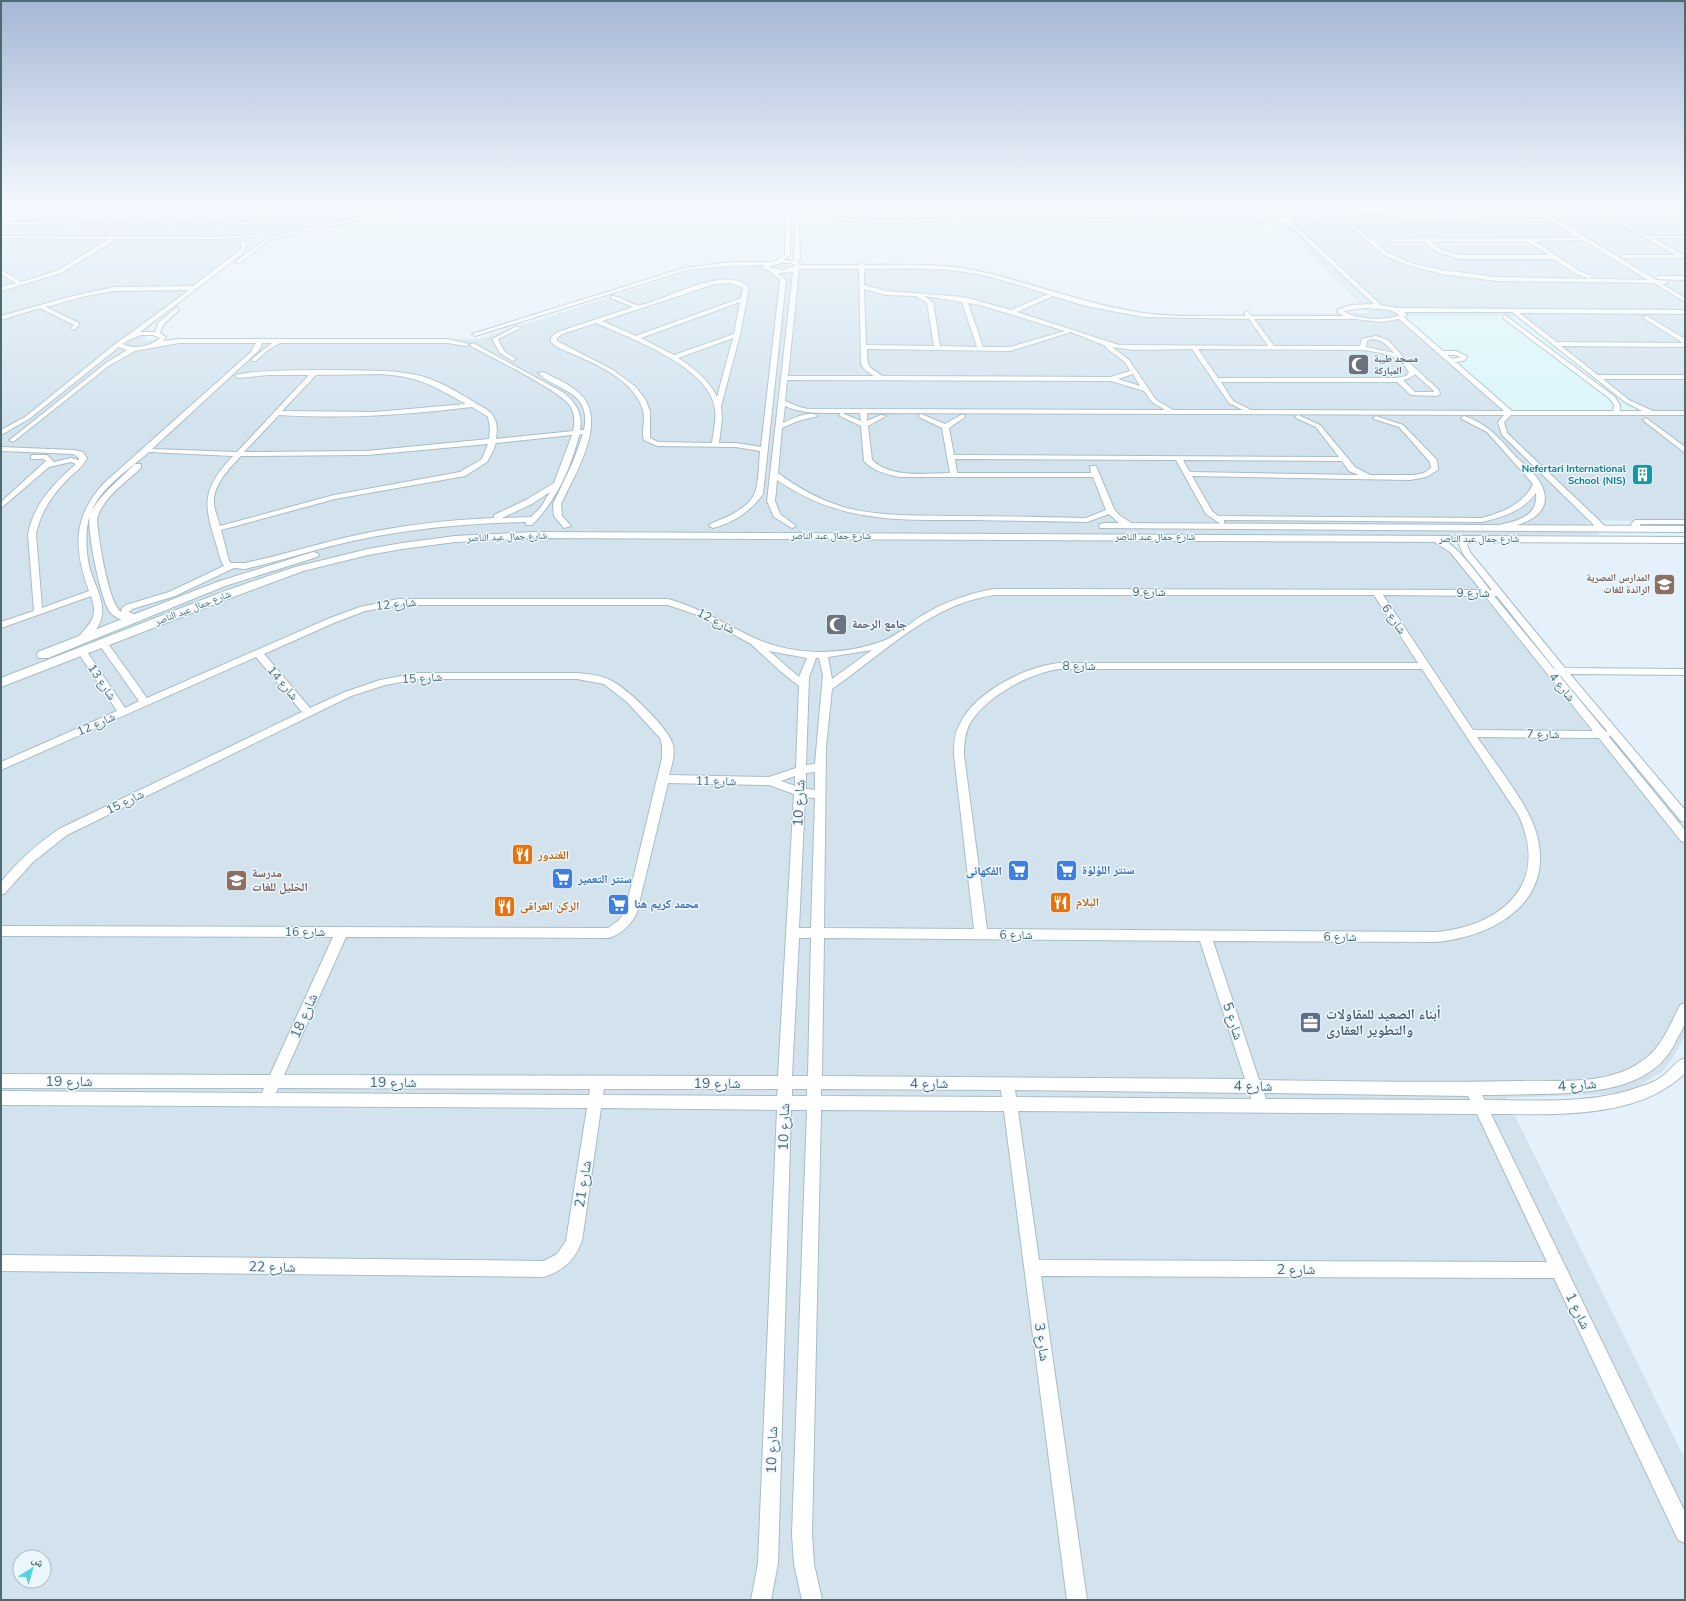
<svg xmlns="http://www.w3.org/2000/svg" width="1686" height="1601" viewBox="0 0 1686 1601" font-family="'Nunito Sans','Noto Naskh Arabic',sans-serif">
<style>
.residential{fill:#d2e3ee;fill-rule:evenodd}
.commercial{fill:#daf6fa}
.lines{fill:none;stroke-linecap:round;stroke-linejoin:round}
.minor-casing{stroke:#a8bdc6;stroke-width:2}
.secondary-casing{stroke:#a4bdc7;stroke-width:2}
.minor{fill:#fff;fill-rule:evenodd}
.secondary{fill:#fff;fill-rule:evenodd}
.labels{text-anchor:middle;dominant-baseline:central;stroke-width:3;stroke-linejoin:round;paint-order:stroke}
.far-worship-label{font-size:10px;font-weight:bold;fill:#5b616d;stroke:#ebf6fd;text-anchor:start}
.far-culture-label{font-size:10px;font-weight:bold;fill:#0d838f;stroke:#ebf6fd;text-anchor:end}
.far-street-label{font-size:10px;fill:#4d6a71;stroke:#ebf6fd}
.far-education-label{font-size:10px;font-weight:bold;fill:#785e54;stroke:#ebf6fd;text-anchor:end}
.street-label{font-size:12px;fill:#4d6a71;stroke:#ebf6fd}
.worship-label{font-size:12px;font-weight:bold;fill:#5b616d;stroke:#ebf6fd;text-anchor:start}
.food-label{font-size:12px;font-weight:bold;fill:#c56008;stroke:#ebf6fd;text-anchor:start}
.shop-label{font-size:12px;font-weight:bold;fill:#366cbe;stroke:#ebf6fd;text-anchor:start}
.education-label{font-size:12px;font-weight:bold;fill:#785e54;stroke:#ebf6fd;text-anchor:start}
.near-street-label{font-size:14px;fill:#4d6a71;stroke:#ebf6fd}
.near-service-label{font-size:14px;font-weight:bold;fill:#4e5e75;stroke:#ebf6fd;text-anchor:start}
</style>
<rect width="100%" height="100%" fill="#e5f1fa"/>
<g class="residential">
<path d="M1 203 405 204 383 212 257 239 249 249 152 324 144 340 480 339 678 275 703 269 743 265 870 263 958 266 999 273 1078 298 1150 313 1189 315 1369 313 1278 220H1556L1528 203H1685V522L1586 520 1600 535H1446L1685 828V1036L1674 1056 1663 1071 1632 1090 1615 1094 1506 1098 1685 1459V1600H1ZM20 1557H44V1581H20Z"/>
<polygon points="792,203 1180,203 1193,219 982,218 878,221 825,217 791,208"/>
<polygon points="1276,203 1517,203 1534,214 1534,216 1529,218 1292,219"/>
</g>
<polygon class="commercial" points="1402,316 1525,316 1641,413 1510,412"/>
<g class="lines">
<defs>
<g id="minor">
<polygon points="32,203 38,203 8,222 170,224 168,225 1,224 1,222"/>
<polygon points="238,203 244,203 267,218 250,224 181,225 179,224 250,222 261,218"/>
<path d="M791 203C796 203 816 209 820 211L809 212Z"/>
<path d="M962 203H966L968 214 954 219 978 218 973 203H977L983 218 1271 220 1256 203H1261L1276 220H1283L1266 203H1271L1381 305 1397 308 1685 310V314L1519 313 1557 342 1683 343 1642 317 1647 316 1685 339V347L1561 346 1598 375H1685V379H1603L1629 400 1653 411H1685V415H1511L1504 422 1507 433 1606 527V531H1600L1502 435 1498 422 1504 415 867 413V421L881 415 886 416 868 426 872 460C892 479 925 473 950 473L942 428 919 417 918 416 921 414 945 424 961 415H965V417L949 428 954 455 1339 457 1316 427 1296 418 1295 417 1298 415 1320 425 1355 467 1370 475H1414L1424 473 1431 468 1430 462 1399 427 1374 419 1373 418 1376 416 1403 425 1437 460 1438 470 1426 477 1410 480 1192 476 1212 511 1218 516 1482 518C1503 512 1523 505 1533 484L1487 432 1462 419 1461 418 1464 416C1487 423 1501 440 1516 457 1524 465 1536 474 1541 484 1557 516 1520 526 1497 530H1494V526C1513 522 1539 518 1536 493 1523 511 1503 517 1482 522L1224 520V524H1221L1206 514 1176 460 955 459 957 473H1091L1090 466H1096L1114 509 1119 515 1136 526 1132 528 1120 524 1109 514 1087 522C1050 521 1012 521 975 520 901 520 841 524 777 480L775 501 780 514 796 526 792 528 774 517 767 501 793 272 778 273 786 280 763 494C751 511 733 523 713 528L709 526 710 524C725 518 746 510 754 495 759 486 759 462 760 451L736 447 657 446 644 440C641 431 646 420 643 410 632 375 587 361 557 347L551 342V337L558 332 633 307 611 298V296C621 295 631 306 640 305 667 300 725 264 749 287L740 335 721 406 722 419 719 443H736L761 447 780 280 770 271 762 268 764 265 732 266 687 270 475 336 472 334 684 268 732 262H772L777 260 785 254 786 213 788 212 790 213V255L784 260 793 261 794 259 795 220 800 215H804L799 220 800 259 796 262 801 265H859L861 261 864 265C897 265 933 263 967 269 1026 280 1082 304 1143 313 1177 318 1212 315 1246 316L1244 313 1247 311 1252 316H1344L1337 312V310L1351 305 1374 304 1286 222 981 220 894 223 851 221 806 215 808 214 873 220 953 219 951 217 964 213ZM781 263H791L796 266 782 270 768 267ZM799 269H859L861 364 865 370 874 376H788ZM864 269C897 269 932 267 965 272 993 276 1021 286 1048 294L1011 310 964 297 886 291 864 285ZM731 283 743 288 741 298 636 336 602 321 715 284ZM864 289 886 295 916 296 927 303 934 346 866 345ZM924 296 962 302 977 347 940 346 933 302ZM1053 296 1086 306 1144 317 1249 319 1268 346 1119 345 1017 312ZM740 302 734 334 674 355 641 338ZM968 303 980 305 1065 331 1010 347H983ZM1365 308 1390 310 1400 315C1386 321 1357 320 1343 311ZM1404 312H1512L1625 402 1642 411H1620V405L1615 397 1505 315 1503 318 1610 399 1614 405 1613 411H1512L1456 362 1463 361 1467 358V356L1456 351H1443L1404 317 1407 315ZM1254 319H1355L1381 322 1399 319 1504 411 1251 410 1233 401 1221 382H1397L1411 395 1437 396 1440 394 1439 390 1404 358 1388 340 1376 336 1362 339 1360 346H1274ZM596 323C630 338 710 367 715 409 717 420 713 432 712 443L658 442 650 438V411L645 399 636 387 613 370 557 341V338L562 334ZM1071 332 1106 346V348L1125 362 1130 371 1110 377 883 376C868 367 867 367 867 349L1010 351ZM733 338 717 397C709 380 694 368 678 358ZM1371 339C1381 339 1388 345 1394 353L1366 347 1367 341ZM1112 347 1134 350 1192 349 1229 403 1243 410H1173L1156 400 1129 360ZM1198 349 1363 350C1380 353 1402 354 1409 373L1406 376 1397 378H1218ZM1447 355H1455L1461 357 1452 359ZM1133 374 1140 386 1118 379ZM1415 374 1434 391V392H1415L1403 380 1410 378ZM787 380 1111 381 1144 391 1152 402 1165 410 808 409 799 407 785 401ZM785 406C803 414 821 413 841 413L839 415 840 416 861 426 864 461C873 471 886 474 899 477H1093L1106 510 1086 518C1042 517 999 516 955 516 918 515 878 517 843 507 818 499 798 488 778 473L782 428 798 421 818 416C810 410 791 419 783 423ZM843 413H860L861 421 844 414ZM1183 460 1342 461 1349 471 1359 475 1190 472Z"/>
<path d="M1303 203 1330 208 1364 209 1428 208 1442 203 1441 207C1413 215 1328 216 1303 203Z"/>
<path d="M1523 203H1529L1656 280 1667 281V283L1662 284 1685 298V302L1654 283 1496 281 1442 274 1407 265 1384 255 1345 222 1295 221 1548 219ZM1552 221 1579 238 1370 239 1350 222ZM1583 240 1648 280 1496 277 1442 270 1411 263 1388 253 1374 241H1424L1437 252 1459 259H1554L1575 273 1590 279 1592 276 1579 271 1534 241ZM1430 241H1527L1549 255H1459L1441 250Z"/>
<polygon points="1582,203 1588,203 1648,236 1685,236 1685,238 1653,238 1685,256 1682,258 1621,258 1623,255 1676,255"/>
<polygon points="1616,203 1651,206 1685,222 1685,225 1648,208"/>
<polygon points="411,206 746,206 785,211 783,212 746,208 409,208"/>
<polygon points="405,207 407,209 269,240 240,263 235,262 267,238"/>
<polygon points="253,235 255,237 217,239 113,239 113,241 61,273 1,291 1,287 16,283 1,274 1,270 21,282 57,271 109,239 1,238 1,236 217,237"/>
<path d="M243 241 245 242 246 247 242 254 140 332H155L158 323 177 307 179 310 163 325 160 333 166 337 163 341 179 339H448L469 344 466 346 448 343H280L268 350 256 361H252V359L272 343H262L260 349 255 354 152 449 237 452 309 375H268L238 378 235 376C246 368 361 370 381 371 394 371 408 373 421 376 444 382 466 398 486 409 497 417 498 426 496 439L573 431C575 423 575 415 571 407 560 390 492 358 471 346L470 345 473 343 564 393C576 403 583 414 580 430H584C592 391 559 392 538 373L543 372C557 379 572 385 582 396 607 424 574 476 561 504L562 516 571 526 564 528 554 516 553 504 573 462 583 434 579 435C571 468 556 501 532 525H526V522C469 523 413 528 357 540 319 548 283 560 245 569L234 568 175 596 132 609 129 612 139 617 129 622C122 620 115 618 110 612 101 601 86 528 90 515 85 529 86 546 88 561 92 586 114 608 94 632 91 636 87 641 82 642L77 639C90 622 99 619 91 596L1 628V622L34 611 28 534C34 504 53 484 76 464L71 462 49 467 1 508V502L46 461 43 459H31V455H47L54 462 71 458 79 460V458L73 454 3 451H1V447L73 450 83 452 87 458C83 467 75 472 68 479 52 495 41 511 36 534L42 608 89 591C74 549 72 518 104 483L251 352 256 343H179L135 351 110 365 13 442 9 440 11 439 106 363 127 350 119 347 29 419 1 435V430L25 417 119 341 128 335 189 290 114 291 86 296 46 307 79 323V325L74 330 71 328 74 325 40 308 1 320V316L69 297 114 287 193 286 238 252 242 247 241 242ZM141 335H153L160 338C152 346 134 350 123 344L127 341ZM382 374C421 377 433 386 466 404L375 412 282 411 316 375ZM472 407 488 417 490 428 489 439 367 451 244 452 279 415C344 419 407 415 472 407ZM572 435 554 483 526 500 494 515V518C448 520 402 525 357 535 320 543 283 555 245 563H231L229 561 221 530 335 499 465 476 487 462 493 451 496 443ZM488 444 482 459 460 472 334 495 220 526C218 519 215 511 214 505 212 485 229 469 241 456L367 455ZM149 452 233 456C194 497 208 512 221 561L224 566 169 592 126 605 122 608 121 612C108 602 98 537 97 519 103 497 125 483 141 468V464H135C120 479 103 492 92 510 103 485 130 469 149 452ZM550 492 541 507 531 517 502 518 532 504Z"/>
<polygon points="1658,276 1685,276 1685,280 1656,279"/>
<polygon points="517,326 520,328 519,329 498,339 504,351 516,359 513,361 500,353 492,339"/>
<polygon points="1646,418 1685,447 1685,453 1644,421 1643,420"/>
<polygon points="1635,520 1685,520 1685,524 1640,524 1641,529 1637,531 1634,531 1631,524"/>
<path d="M1433 537C1450 534 1480 578 1490 590H1492L1463 554 1459 544 1462 537H1468L1469 539 1467 544 1470 552 1565 668 1685 669V675L1570 674 1685 810V822L1681 821 1610 735 1609 737 1685 830V842L1681 841 1599 738 1477 737C1495 763 1528 804 1536 832 1557 901 1494 937 1436 942L1213 941 1259 1080C1345 1081 1431 1083 1517 1081 1557 1080 1605 1086 1639 1063 1661 1050 1669 1027 1680 1005L1685 1003C1685 1009 1686 1015 1685 1021 1684 1028 1679 1035 1676 1041 1653 1090 1594 1092 1546 1094 1525 1094 1504 1095 1482 1095L1485 1100C1536 1100 1593 1105 1642 1086 1649 1084 1658 1080 1664 1075 1671 1069 1676 1061 1685 1058V1073C1638 1120 1553 1114 1491 1114L1685 1512V1543L1678 1540 1554 1278 1041 1276 1087 1600H1067L1004 1111 821 1110 812 1534 814 1564 822 1600H802L794 1564 792 1534 807 1110H791L778 1563 771 1600H751L758 1563 777 1110 601 1108 582 1241C574 1261 564 1270 544 1277L1 1271V1255L544 1261 557 1254 566 1241 587 1108 1 1105V1091L262 1093 264 1088H1V1074L270 1075 333 937 1 936V926L608 928 618 921 625 912 662 758V745L660 738 627 702 604 684 577 679H418L385 685 351 696 67 835 33 862 5 893 1 895V882C18 861 37 844 59 829L302 712 256 657 1 770V762L117 711 77 651 79 649H85L125 708 139 701 98 643 100 641H106L147 698 330 618 360 607 398 599H668C698 607 721 622 748 635 789 656 839 657 883 641 896 636 907 626 918 618 942 603 966 594 994 589L1481 590 1450 552 1433 541ZM994 595H1374L1418 663H1059C1024 667 972 693 958 728 954 736 954 746 954 755L974 929 824 928 826 747 832 689C883 654 930 604 994 595ZM1383 595 1485 596 1593 731 1473 730ZM1494 596H1497L1555 669H1554ZM398 605H668L700 616 751 644 779 670 799 686 796 768 769 777 669 775C672 765 676 752 672 742 666 726 626 687 610 680 600 675 588 674 577 673H418L380 680 345 692 310 708 264 654 336 622 365 611ZM872 650 832 679 828 657ZM769 651 807 658 799 677ZM816 658H819L823 675 815 764 806 765 809 677ZM1059 669H1422L1519 816C1550 885 1501 926 1436 932L987 929 964 755C964 745 965 734 969 725 985 697 1029 673 1059 669ZM1558 674H1559L1608 732 1605 731ZM815 772V790L806 789V773ZM795 776V786L781 781ZM668 783 769 785 794 794 778 1076 284 1075 346 937 609 938C623 933 631 925 637 912ZM805 797 815 798 811 928H799ZM799 938H811L808 1076H792ZM824 938 1200 941 1245 1079 822 1076ZM278 1088 590 1089 589 1095 276 1093ZM604 1089H778L777 1096 603 1095ZM792 1089H807V1096H792ZM821 1089 1001 1090 1002 1097 821 1096ZM1015 1090 1250 1093 1251 1099 1016 1097ZM1264 1093 1468 1096 1470 1100 1266 1099ZM1018 1111 1477 1114 1547 1262 1039 1260Z"/>
</g>
<g id="secondary">
<polygon points="1104,523 1685,526 1685,532 1100,528 1099,526 1100,524"/>
<polygon points="534,532 1685,537 1685,543 534,538 455,542 402,549 368,555 303,571 233,597 1,687 1,678 225,591 295,567 368,549 402,543 455,536"/>
<polygon points="313,552 317,553 319,555 317,557 225,586 48,658 38,658 37,655 38,652 217,582"/>
</g>
</defs>
<use href="#minor" class="minor-casing"/>
<use href="#secondary" class="secondary-casing"/>
<use href="#minor" class="minor"/>
<use href="#secondary" class="secondary"/>
</g>
<linearGradient id="sky" x2="0" y2="1"><stop stop-color="#a5b7d6"/><stop offset="0.48" stop-color="#f3f9fd"/><stop offset="1" stop-color="#f3f9fd" stop-opacity="0"/></linearGradient>
<rect width="1686" height="427" fill="url(#sky)"/>
<defs>
<symbol id="mosque-square" viewBox="-11 -11 22 22"><rect x="-9" y="-9" width="18" height="18" rx="4" fill="#6b7280" stroke="#ebf6fd"/><path d="M3.5-4.9A6 6 0 1 0 3.5 4.9A5 5 0 1 1 3.5-4.9Z" fill="#fff"/></symbol>
<symbol id="building-square" viewBox="-11 -11 22 22"><rect x="-9" y="-9" width="18" height="18" rx="4" fill="#0f9aa8" stroke="#ebf6fd"/><path d="M-4-6H4V6H1V3H-1V6H-4ZM-2.5-4.3h1.7v1.8h-1.7ZM.8-4.3h1.7v1.8H.8ZM-2.5-1h1.7V.8h-1.7ZM.8-1h1.7V.8H.8Z" fill="#fff"/></symbol>
<symbol id="school-square" viewBox="-11 -11 22 22"><rect x="-9" y="-9" width="18" height="18" rx="4" fill="#8d6e63" stroke="#ebf6fd"/><path d="M0-5L7-2L0 1L-7-2ZM-4 1L0 2.5L4 1V4Q0 6-4 4Z" fill="#fff"/></symbol>
<symbol id="restaurant-square" viewBox="-11 -11 22 22"><rect x="-9" y="-9" width="18" height="18" rx="4" fill="#e8710a" stroke="#ebf6fd"/><path d="M-5-6h1v4h1v-4h1v4h1v-4h1v5L-1.5 .5V6h-2V.5L-5-1ZM5-6V6H3V1.5H1.5Q1.5-4 5-6Z" fill="#fff"/></symbol>
<symbol id="supermarket-square" viewBox="-11 -11 22 22"><rect x="-9" y="-9" width="18" height="18" rx="4" fill="#3f7fe0" stroke="#ebf6fd"/><path d="M-6-5.5h2.5l.6 2H6L4.5 2H-2.5L-4.4-4H-6ZM-1.5 3.2a1.3 1.3 0 1 0 .1 0ZM3 3.2a1.3 1.3 0 1 0 .1 0Z" fill="#fff"/></symbol>
<symbol id="office-square" viewBox="-11 -11 22 22"><rect x="-9" y="-9" width="18" height="18" rx="4" fill="#5c6f8a" stroke="#ebf6fd"/><path d="M-6-3h4V-5.5h4V-3h4V5H-6ZM-1-4.5V-3h2v-1.5ZM-6 0V1H6V0Z" fill="#fff"/></symbol>
</defs>
<g fill-rule="evenodd">
<use href="#mosque-square" x="1346" y="352" width="25" height="25"/>
<use href="#building-square" x="1630" y="462" width="25" height="25"/>
<use href="#school-square" x="1652" y="572" width="25" height="25"/>
<use href="#mosque-square" x="824" y="612" width="25" height="25"/>
<use href="#restaurant-square" x="510" y="842" width="25" height="25"/>
<use href="#supermarket-square" x="1054" y="858" width="25" height="25"/>
<use href="#supermarket-square" x="1006" y="858" width="25" height="25"/>
<use href="#supermarket-square" x="550" y="866" width="25" height="25"/>
<use href="#school-square" x="224" y="868" width="25" height="25"/>
<use href="#restaurant-square" x="1048" y="890" width="25" height="25"/>
<use href="#supermarket-square" x="606" y="892" width="25" height="25"/>
<use href="#restaurant-square" x="492" y="894" width="25" height="25"/>
<use href="#office-square" x="1298" y="1010" width="25" height="25"/>
</g>
<g class="labels">
<g class="far-worship-label">
<text x="1374" y="359">مسجد طيبة<tspan x="1374" dy="12">المباركة</tspan></text>
</g>
<g class="far-culture-label">
<text x="1626" y="469">Nefertari International<tspan x="1626" dy="12">School (NIS)</tspan></text>
</g>
<g class="far-street-label">
<text x="831" y="536">شارع جمال عبد الناصر</text>
<text transform="translate(507 537) rotate(-2)">شارع جمال عبد الناصر</text>
<text x="1155" y="537">شارع جمال عبد الناصر</text>
<text x="1479" y="539">شارع جمال عبد الناصر</text>
<text transform="translate(193 608) rotate(-21)">شارع جمال عبد الناصر</text>
</g>
<g class="far-education-label">
<text x="1650" y="578">المدارس المصرية<tspan x="1650" dy="12">الرائدة للغات</tspan></text>
</g>
<g class="street-label">
<text x="1149" y="592">شارع 9</text>
<text x="1473" y="593">شارع 9</text>
<text transform="translate(396 604) rotate(-6)">شارع 12</text>
<text transform="translate(1394 619) rotate(56)">شارع 6</text>
<text transform="translate(716 621) rotate(28)">شارع 12</text>
<text x="1079" y="666">شارع 8</text>
<text transform="translate(422 678) rotate(-3)">شارع 15</text>
<text transform="translate(102 682) rotate(56)">شارع 13</text>
<text transform="translate(283 683) rotate(50)">شارع 14</text>
<text transform="translate(1562 687) rotate(51)">شارع 4</text>
<text transform="translate(96 724) rotate(-24)">شارع 12</text>
<text transform="translate(1543 734) rotate(1)">شارع 7</text>
<text transform="translate(716 781) rotate(1)">شارع 11</text>
<text transform="translate(125 802) rotate(-26)">شارع 15</text>
<text x="305" y="932">شارع 16</text>
<text x="1016" y="935">شارع 6</text>
<text x="1340" y="937">شارع 6</text>
</g>
<g class="worship-label">
<text x="852" y="624">جامع الرحمة</text>
</g>
<g class="food-label">
<text x="538" y="855">الغندور</text>
<text x="1076" y="902">البلام</text>
<text x="520" y="906">الركن العراقى</text>
</g>
<g class="shop-label">
<text x="1082" y="870">سنتر اللؤلؤة</text>
<text x="1002" y="871" text-anchor="end">الفكهانى</text>
<text x="578" y="879">سنتر التعمير</text>
<text x="634" y="904">محمد كريم هنا</text>
</g>
<g class="education-label">
<text x="252" y="873">مدرسة<tspan x="252" dy="14">الخليل للغات</tspan></text>
</g>
<g class="near-street-label">
<text transform="translate(799 803) rotate(-87)">شارع 10</text>
<text transform="translate(304 1016) rotate(-66)">شارع 18</text>
<text transform="translate(1233 1021) rotate(72)">شارع 5</text>
<text x="69" y="1081">شارع 19</text>
<text x="393" y="1082">شارع 19</text>
<text x="717" y="1083">شارع 19</text>
<text x="929" y="1083">شارع 4</text>
<text transform="translate(1577 1085) rotate(-4)">شارع 4</text>
<text transform="translate(1253 1086) rotate(1)">شارع 4</text>
<text transform="translate(784 1127) rotate(-88)">شارع 10</text>
<text transform="translate(583 1184) rotate(-81)">شارع 21</text>
<text transform="translate(272 1267) rotate(1)">شارع 22</text>
<text x="1296" y="1269">شارع 2</text>
<text transform="translate(1578 1311) rotate(64)">شارع 1</text>
<text transform="translate(1042 1342) rotate(82)">شارع 3</text>
<text transform="translate(772 1450) rotate(-88)">شارع 10</text>
</g>
<g class="near-service-label">
<text x="1326" y="1014">أبناء الصعيد للمقاولات<tspan x="1326" dy="16">والتطوير العقارى</tspan></text>
</g>
</g>
<rect width="1686" height="1601" fill="none" stroke="#4d6a71" stroke-width="4"/>
<g transform="translate(32 1569) rotate(37)"><circle r="19" fill="#ebf6fd" stroke="#acbec5"/>
<path d="M0-3L7 15L0 10L-7 15Z" fill="#54d3da"/>
<text y="-6" font-size="11" font-weight="bold" text-anchor="middle" fill="#4d6a71">ش</text>
</g>
</svg>
